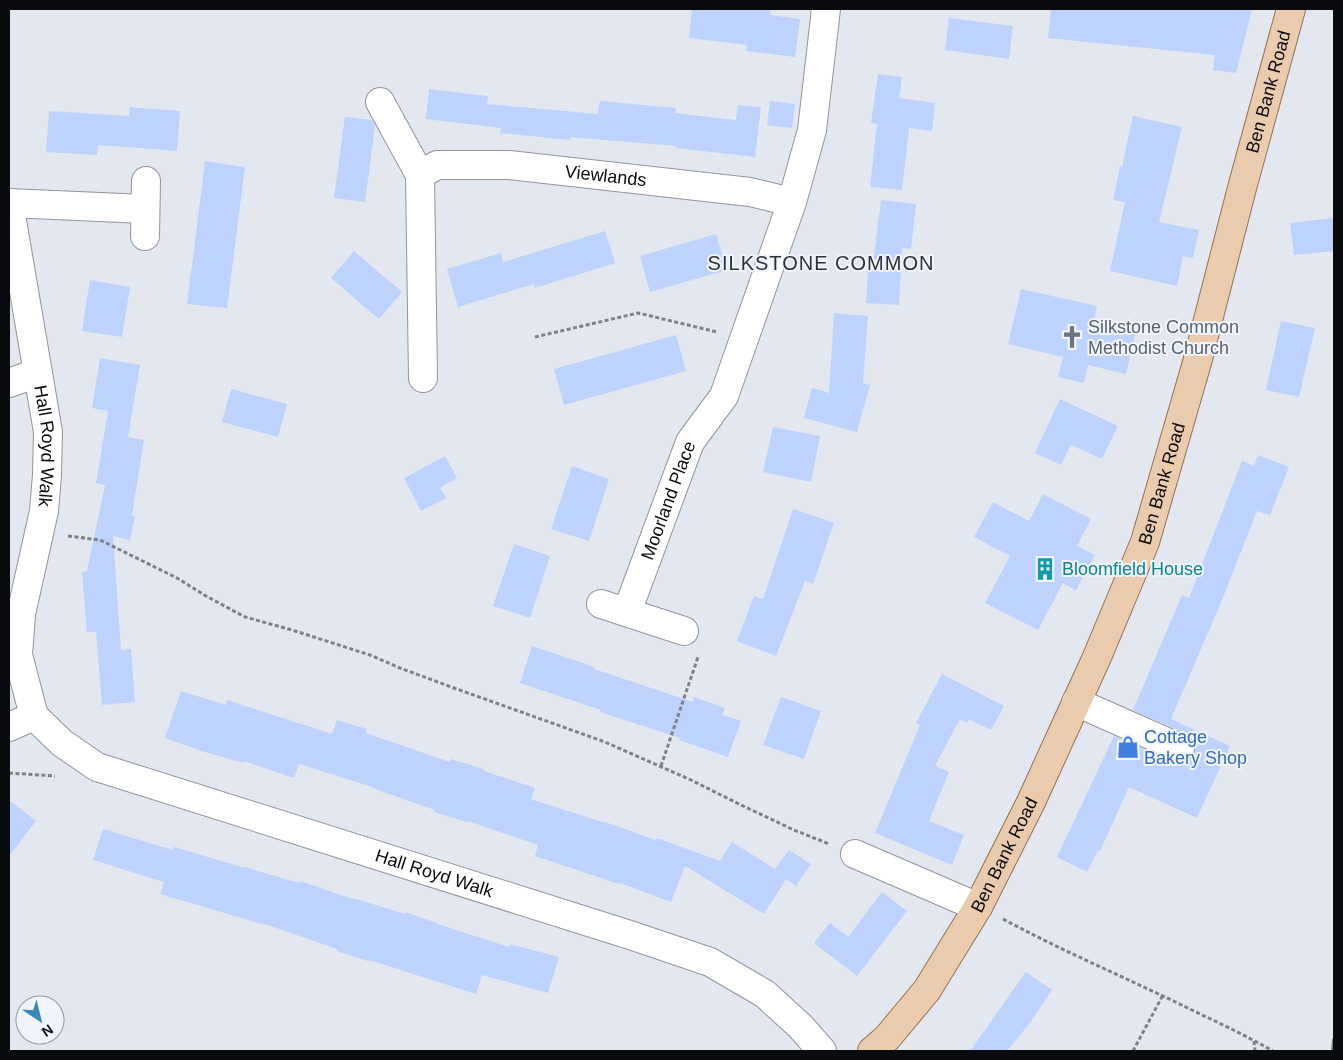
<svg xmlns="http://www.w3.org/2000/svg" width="1343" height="1060" viewBox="0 0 1343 1060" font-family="Arial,sans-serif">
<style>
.building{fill:#bdd3fd}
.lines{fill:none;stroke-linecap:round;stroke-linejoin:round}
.minor-casing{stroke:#91959c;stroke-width:30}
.major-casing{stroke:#947153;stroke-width:30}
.path{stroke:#7e8186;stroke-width:3;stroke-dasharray:4 2.5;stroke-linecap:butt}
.minor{stroke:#fff;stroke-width:28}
.major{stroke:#ebcbae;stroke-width:28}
.rail{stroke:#76787e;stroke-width:4}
.labels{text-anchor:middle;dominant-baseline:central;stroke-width:4;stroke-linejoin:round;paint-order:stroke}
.street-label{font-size:18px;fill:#0a0b0e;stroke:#f0f5fc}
.worship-label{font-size:18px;fill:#5b616d;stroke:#f0f5fc;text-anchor:start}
.culture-label{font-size:18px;fill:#0d838f;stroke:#f0f5fc;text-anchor:start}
.shop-label{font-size:18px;fill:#366cbe;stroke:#f0f5fc;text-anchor:start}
.quarter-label{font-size:20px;letter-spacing:1px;fill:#2f3238;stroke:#f0f5fc}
</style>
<rect width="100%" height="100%" fill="#e3e7ef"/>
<g class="building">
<polygon points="692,9 771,9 770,15 800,19 795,57 746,51 747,45 689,38"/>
<polygon points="1051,9 1252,9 1236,73 1213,70 1215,55 1048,38"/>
<polygon points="949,18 1013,26 1009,59 945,50"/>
<polygon points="878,74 902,77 899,98 935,103 932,131 909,128 902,190 870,187 877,124 871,123"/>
<polygon points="429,89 488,96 487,104 598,114 600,101 676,108 675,113 736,120 738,105 761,107 755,157 676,148 676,146 571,137 570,140 500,133 501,128 426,119"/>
<polygon points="770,101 795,104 792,128 767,125"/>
<polygon points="130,107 180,111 177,151 98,145 97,155 46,152 49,111 129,116"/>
<polygon points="1133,116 1182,127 1159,222 1199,230 1193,258 1183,256 1177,286 1110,271 1125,202 1113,200 1120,166 1122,167"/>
<polygon points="345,117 372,120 375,126 365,202 334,198"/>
<polygon points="205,161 245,167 227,308 187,304"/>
<polygon points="881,200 916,204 911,249 902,248 899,305 866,303 869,256 874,256"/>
<polygon points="1334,218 1334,251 1294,255 1290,223"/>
<polygon points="605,231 615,263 535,288 534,284 458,307 447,269 501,253 503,262"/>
<polygon points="716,234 727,270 650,292 640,256"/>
<polygon points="354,251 402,292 379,319 331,278"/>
<polygon points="90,280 130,287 122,337 82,331"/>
<polygon points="1021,289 1097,306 1094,321 1136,331 1126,374 1088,365 1084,383 1058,377 1063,357 1008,344"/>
<polygon points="834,313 868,316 863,383 870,385 857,432 804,418 812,388 829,393"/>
<polygon points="1281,321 1315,328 1299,397 1266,390"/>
<polygon points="676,335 686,371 564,405 554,369"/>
<polygon points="100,358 140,365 128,437 144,440 132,515 135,516 130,540 113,536 121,650 131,649 135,702 102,705 96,632 87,632 82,572 87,571 105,485 96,483 108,411 92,408"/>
<polygon points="231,389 287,404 278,437 222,422"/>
<polygon points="1060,399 1118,426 1102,459 1071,445 1061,465 1035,453"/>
<polygon points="773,427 820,436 811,482 763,472"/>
<polygon points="1258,455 1289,467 1270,515 1257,511 1222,600 1171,719 1230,746 1197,818 1129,787 1100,851 1098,850 1087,872 1057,857 1114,736 1174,762 1182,763 1189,761 1194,754 1195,746 1192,738 1187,734 1133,710 1182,595 1189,598 1242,461 1254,466"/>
<polygon points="445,456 457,478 440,488 446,498 421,511 404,478"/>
<polygon points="572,466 609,479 589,541 551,529"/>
<polygon points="1043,494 1091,519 1077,546 1095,555 1076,590 1063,583 1038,630 985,603 1010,556 974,537 993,502 1029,521"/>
<polygon points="793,509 834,523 813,584 805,581 776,656 737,641 754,596 763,599"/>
<polygon points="514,544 550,556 530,618 493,606"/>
<polygon points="532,646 594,667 594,669 693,702 694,697 725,708 722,715 741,721 728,757 679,740 680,738 600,712 601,710 520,683"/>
<polygon points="942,674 1004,706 991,730 969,719 967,723 960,719 935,766 949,772 929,821 964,835 952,865 875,833 920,725 916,723"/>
<polygon points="181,691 226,705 227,700 332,734 337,720 367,729 366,733 450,762 451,759 484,769 484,771 535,788 531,799 605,823 605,822 656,840 657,838 720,861 732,842 775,869 789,850 811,864 796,886 786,879 764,914 685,866 671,902 620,883 619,884 535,856 538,845 468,821 467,822 434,812 435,810 372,788 372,787 299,764 294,778 244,761 243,763 205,752 165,738"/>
<polygon points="781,697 821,711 804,759 763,745"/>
<polygon points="9,800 36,821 9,856"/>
<polygon points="103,829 173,850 174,847 245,868 245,867 299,883 300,881 353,899 353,898 405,914 405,912 437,923 437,924 509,947 510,944 559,957 548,993 482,975 476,994 369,960 368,961 337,951 337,949 265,924 265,925 160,894 164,882 93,860"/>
<polygon points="882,892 907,911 857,976 814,943 830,923 848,937"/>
<polygon points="1026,972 1052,990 1030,1023 1007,1051 970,1051"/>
</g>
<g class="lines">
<defs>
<g id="minor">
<polyline points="380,102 420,175 423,378"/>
<path id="s1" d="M420 175 437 165H509L750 192 792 202"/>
<path id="s2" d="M9 203 48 432 47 475 44 511 21 614 18 655 34 716 62 743 97 767 630 935 710 962 765 994 801 1027 822 1051"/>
<polyline points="9,203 145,209"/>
<polyline points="145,236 146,181"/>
<polyline points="9,383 37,373"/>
<polyline points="601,604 684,631"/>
<path id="s3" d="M627 612 690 442 724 396 792 202 812 130 826 9"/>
<polyline points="1076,702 1180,748"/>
<polyline points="9,727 34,716"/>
<polyline points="855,854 978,907"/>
</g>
<g id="major">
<path id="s4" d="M872 1051 887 1038 927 990 978 907 1031 802 1097 657 1145 542 1198 359 1242 188 1291 9"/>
</g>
</defs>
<use href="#minor" class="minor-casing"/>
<use href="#major" class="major-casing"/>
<g class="path">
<polyline points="535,337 638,313 717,332"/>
<polyline points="68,536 100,540 177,578 206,596 245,617 292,630 370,655 400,668 454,688 605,742 691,780 739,804 794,830 829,844"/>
<polyline points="661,766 698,657"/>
<polyline points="9,773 55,776"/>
<path d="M1003 919C1068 954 1136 982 1202 1015 1226 1026 1250 1038 1273 1051"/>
<polyline points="1254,1041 1255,1051"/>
<polyline points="1133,1051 1163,995"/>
</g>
<use href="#minor" class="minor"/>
<use href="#major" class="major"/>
<polyline class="rail" points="1333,1051 1334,1040"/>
</g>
<defs>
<symbol id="church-bare" viewBox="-9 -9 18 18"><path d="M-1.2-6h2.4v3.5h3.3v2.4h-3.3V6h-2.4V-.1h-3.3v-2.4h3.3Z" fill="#6b7280" stroke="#f0f5fc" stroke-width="2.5" paint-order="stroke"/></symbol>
<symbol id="building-bare" viewBox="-9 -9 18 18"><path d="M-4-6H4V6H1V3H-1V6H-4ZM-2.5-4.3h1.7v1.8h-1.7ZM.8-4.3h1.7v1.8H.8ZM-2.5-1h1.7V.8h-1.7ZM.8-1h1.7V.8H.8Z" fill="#0f9aa8" stroke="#f0f5fc" stroke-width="2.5" paint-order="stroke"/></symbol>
<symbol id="shop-bare" viewBox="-9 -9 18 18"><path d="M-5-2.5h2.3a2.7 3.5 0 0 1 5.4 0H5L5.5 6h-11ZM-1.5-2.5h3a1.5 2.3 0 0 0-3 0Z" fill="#3f7fe0" stroke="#f0f5fc" stroke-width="2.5" paint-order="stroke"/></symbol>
</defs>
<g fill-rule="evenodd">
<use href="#church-bare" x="1056" y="321" width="32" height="32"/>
<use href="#building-bare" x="1029" y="553" width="32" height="32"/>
<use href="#shop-bare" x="1112" y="731" width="32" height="32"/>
</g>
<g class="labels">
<g class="street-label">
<text stroke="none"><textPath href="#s4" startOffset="1048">Ben Bank Road</textPath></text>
<text stroke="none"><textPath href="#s1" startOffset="189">Viewlands</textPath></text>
<text stroke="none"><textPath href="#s2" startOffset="246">Hall Royd Walk</textPath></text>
<text stroke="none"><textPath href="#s4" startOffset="642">Ben Bank Road</textPath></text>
<text stroke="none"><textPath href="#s3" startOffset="119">Moorland Place</textPath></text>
<text stroke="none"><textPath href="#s4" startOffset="238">Ben Bank Road</textPath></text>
<text stroke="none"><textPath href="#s2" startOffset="956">Hall Royd Walk</textPath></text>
</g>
<g class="worship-label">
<text x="1088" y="327">Silkstone Common<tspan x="1088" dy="21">Methodist Church</tspan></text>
</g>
<g class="culture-label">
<text x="1062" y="569">Bloomfield House</text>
</g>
<g class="shop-label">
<text x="1144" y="737">Cottage<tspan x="1144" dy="21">Bakery Shop</tspan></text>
</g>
<g class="quarter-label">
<text x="821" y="263">SILKSTONE COMMON</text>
</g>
</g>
<rect width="1343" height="1060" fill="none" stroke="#0a0b0e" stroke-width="20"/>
<g transform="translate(40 1020) rotate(145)"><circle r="24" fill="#f0f5fc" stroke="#94979d"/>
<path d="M0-4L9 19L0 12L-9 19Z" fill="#3c87ba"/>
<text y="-8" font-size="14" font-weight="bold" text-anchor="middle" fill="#0a0b0e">N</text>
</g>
</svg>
